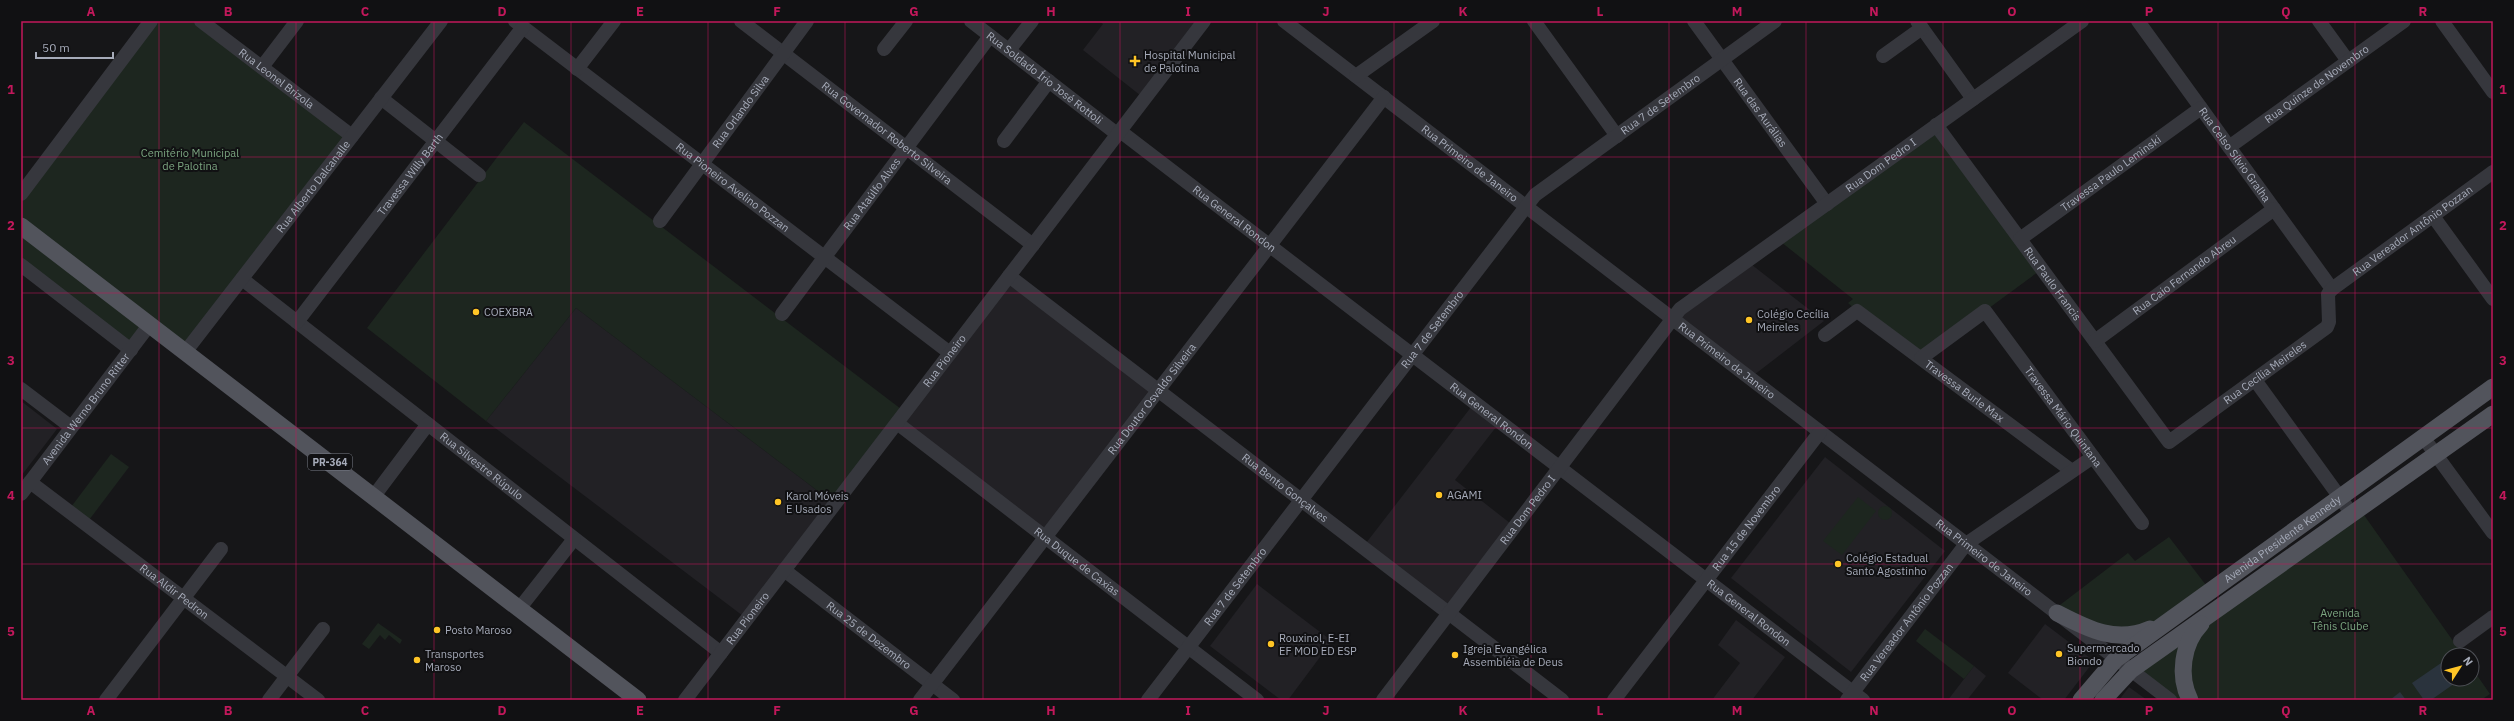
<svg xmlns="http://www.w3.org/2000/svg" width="2514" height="721" viewBox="0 0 2514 721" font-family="'IBM Plex Sans',sans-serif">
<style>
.built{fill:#222125}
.green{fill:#1d261f}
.water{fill:#2a333d}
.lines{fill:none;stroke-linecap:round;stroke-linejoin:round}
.minor{stroke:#36373d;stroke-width:14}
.major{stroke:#52545c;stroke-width:17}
.grid{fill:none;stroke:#c2185b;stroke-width:1;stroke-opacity:0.55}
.poi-dot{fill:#ffc526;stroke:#111113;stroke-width:1.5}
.labels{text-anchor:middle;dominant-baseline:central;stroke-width:4;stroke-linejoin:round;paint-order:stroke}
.shield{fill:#111113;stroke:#797d87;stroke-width:1}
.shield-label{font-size:10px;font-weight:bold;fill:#a6abb9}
.poi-label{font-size:11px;fill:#a6abb9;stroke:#111113;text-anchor:start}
.street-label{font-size:11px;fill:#a6abb9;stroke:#111113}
.park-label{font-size:11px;fill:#7ca681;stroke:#111113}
.neatline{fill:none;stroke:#c2185b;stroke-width:1.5}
.grid-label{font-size:13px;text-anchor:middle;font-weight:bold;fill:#c2185b}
</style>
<rect width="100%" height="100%" fill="#161618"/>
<g class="built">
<polygon points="1100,21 1204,21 1145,99 1083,50 1103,24"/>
<polygon points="1747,261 1824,321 1750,378 1673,319"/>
<polygon points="1009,276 1158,391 1045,537 897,423"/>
<polygon points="576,308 835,504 747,619 486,421"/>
<polygon points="21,401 57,429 21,476"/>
<polygon points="1475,402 1500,422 1455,480 1515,527 1449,614 1363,547"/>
<polygon points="1825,457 1945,551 1851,672 1731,578"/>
<polygon points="1257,584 1332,641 1288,700 1281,700 1210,646"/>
<polygon points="1736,620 1785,657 1752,700 1712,700 1740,663 1718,645"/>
<polygon points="2045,624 2094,661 2064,700 2043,700 2008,673"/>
<polygon points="1974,666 1986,676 1967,700 1948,700"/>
<polygon points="2129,687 2147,700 2119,700"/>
</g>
<g class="green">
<polygon points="151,21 201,21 352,136 186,351 150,324 131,350 21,265 21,194"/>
<polygon points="524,122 905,412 835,504 576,308 486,421 367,328"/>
<polygon points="1936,125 2042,269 1921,358 1857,311 1848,303 1853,299 1781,242"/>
<polygon points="111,454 129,467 86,524 68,511"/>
<polygon points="1858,497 1876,511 1842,555 1823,541"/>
<circle cx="1885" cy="513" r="7"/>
<polygon points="2359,508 2463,655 2448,655 2448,679 2472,679 2472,668 2490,694 2481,700 2190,700 2188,642 2198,626"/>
<polygon points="2169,537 2209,589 2147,627 2118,632 2056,608 2128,553 2135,561"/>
<polygon points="378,623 402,640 400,644 389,635 385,640 380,635 369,649 362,644"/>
<polygon points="1925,629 1974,666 1964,679 1916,641"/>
<polygon points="2191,631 2186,700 2174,700 2137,671"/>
</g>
<g class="water">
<polygon points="2444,661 2448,666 2448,679 2458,681 2431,700 2424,700 2412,683"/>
<polygon points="2400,692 2406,700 2390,700"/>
</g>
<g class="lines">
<g class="minor">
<path id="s1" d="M201 21 352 136"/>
<path id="s2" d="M515 21 950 353"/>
<path id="s3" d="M741 21 1033 245"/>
<path id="s4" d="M971 21 1117 134"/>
<path id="s5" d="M1284 21 2170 700"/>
<polyline points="1534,21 1617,136"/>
<path id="s6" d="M1694 21 1827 204"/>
<polyline points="1917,21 1973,99"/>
<path id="s7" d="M2138 21 2332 289"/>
<polyline points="2319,21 2348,61"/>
<polyline points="2442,21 2493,92"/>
<polyline points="884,49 906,21"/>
<polyline points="1009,50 1032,21"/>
<polyline points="1883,56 1922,28"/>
<polyline points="262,67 297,21"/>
<polyline points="577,69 614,21"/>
<polyline points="1356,76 1433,21"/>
<polyline points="381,98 479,175"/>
<path id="s8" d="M1936 125 2169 442 2327 327 2329 322 2328 294 2332 289 2493 172"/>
<path id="s9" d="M1120 131 1863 700"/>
<polyline points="1004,141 1049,81"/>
<path id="s10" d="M2229 147 2404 21"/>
<polyline points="21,194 151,21"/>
<polyline points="2433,216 2493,299"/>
<path id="s11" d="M660 221 807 21"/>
<path id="s12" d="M2020 239 2201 108"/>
<polyline points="21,265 131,350"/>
<path id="s13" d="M1009 276 1562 700"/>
<path id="s14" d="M242 279 721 653"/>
<path id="s15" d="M782 314 990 36"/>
<path id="s16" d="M297 322 523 27"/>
<path id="s17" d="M1825 335 1857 311 2072 471"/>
<path id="s18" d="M2095 341 2274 209"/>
<path id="s19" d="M186 351 441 21"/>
<path id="s20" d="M1921 358 1985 311 2142 523"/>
<polyline points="2255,380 2352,514"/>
<polyline points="21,389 71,427"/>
<path id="s21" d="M897 423 1257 700"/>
<polyline points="2423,437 2493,533"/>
<path id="s22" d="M30 482 318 700"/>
<path id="s23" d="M21 494 150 324"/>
<polyline points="374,496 428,424"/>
<path id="s24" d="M784 570 953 700"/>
<polyline points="519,609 574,539"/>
<polyline points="2460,641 2493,617"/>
<polyline points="106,700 221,549"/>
<polyline points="269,700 323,629"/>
<path id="s25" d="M685 700 1204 21"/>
<path id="s26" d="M920 700 1384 97"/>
<path id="s27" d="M1148 700 1535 195 1775 21"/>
<path id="s28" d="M1383 700 1680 309 2082 21"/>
<path id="s29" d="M1614 700 1820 432"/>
<path id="s30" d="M1847 700 1966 544 2093 457"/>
</g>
<g class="major">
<polyline points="21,226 638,700"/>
<path d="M2057 613C2088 629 2116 644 2150 629"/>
<path id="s31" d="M2081 700 2116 659 2493 387"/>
<polyline points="2103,700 2131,670 2493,414"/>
<path d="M2190 700C2178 676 2182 644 2201 624"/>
</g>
</g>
<path class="grid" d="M159 21V700M296 21V700M434 21V700M571 21V700M708 21V700M845 21V700M983 21V700M1120 21V700M1257 21V700M1394 21V700M1531 21V700M1669 21V700M1806 21V700M1943 21V700M2080 21V700M2218 21V700M2355 21V700M21 157H2493M21 293H2493M21 428H2493M21 564H2493"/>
<g class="poi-dot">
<path d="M1133 55h4v4h4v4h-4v4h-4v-4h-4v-4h4z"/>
<circle cx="476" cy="312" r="4"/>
<circle cx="1749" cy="320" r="4"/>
<circle cx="1439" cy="495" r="4"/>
<circle cx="778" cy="502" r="4"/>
<circle cx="1838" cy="564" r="4"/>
<circle cx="437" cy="630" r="4"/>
<circle cx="1271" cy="644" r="4"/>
<circle cx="2059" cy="654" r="4"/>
<circle cx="1455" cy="655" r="4"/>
<circle cx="417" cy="660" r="4"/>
</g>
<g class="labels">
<rect class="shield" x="308" y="454" width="44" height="16" rx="3"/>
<g class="shield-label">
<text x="330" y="462">PR-364</text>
</g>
<g class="poi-label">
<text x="1144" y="55">Hospital Municipal<tspan x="1144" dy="13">de Palotina</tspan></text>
<text x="484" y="312">COEXBRA</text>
<text x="1757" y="314">Colégio Cecília<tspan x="1757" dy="13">Meireles</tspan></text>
<text x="1447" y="495">AGAMI</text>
<text x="786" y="496">Karol Móveis<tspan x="786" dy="13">E Usados</tspan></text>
<text x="1846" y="558">Colégio Estadual<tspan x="1846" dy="13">Santo Agostinho</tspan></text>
<text x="445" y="630">Posto Maroso</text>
<text x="1279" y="638">Rouxinol, E-EI<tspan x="1279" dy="13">EF MOD ED ESP</tspan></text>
<text x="2067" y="648">Supermercado<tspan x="2067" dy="13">Biondo</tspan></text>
<text x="1463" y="649">Igreja Evangélica<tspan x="1463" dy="13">Assembléia de Deus</tspan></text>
<text x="425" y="654">Transportes<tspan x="425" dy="13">Maroso</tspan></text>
</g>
<g class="street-label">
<text stroke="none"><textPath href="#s4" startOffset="93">Rua Soldado Írio José Rottoli</textPath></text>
<text stroke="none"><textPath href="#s1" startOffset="95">Rua Leonel Brizola</textPath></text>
<text stroke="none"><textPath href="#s10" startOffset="108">Rua Quinze de Novembro</textPath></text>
<text stroke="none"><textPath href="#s27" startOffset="791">Rua 7 de Setembro</textPath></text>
<text stroke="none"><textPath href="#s11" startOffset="136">Rua Orlando Silva</textPath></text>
<text stroke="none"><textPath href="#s6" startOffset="113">Rua das Aurálias</textPath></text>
<text stroke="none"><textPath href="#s3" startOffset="184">Rua Governador Roberto Silveira</textPath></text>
<text stroke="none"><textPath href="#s7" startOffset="165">Rua Celso Sílvio Gralha</textPath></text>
<text stroke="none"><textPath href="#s5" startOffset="234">Rua Primeiro de Janeiro</textPath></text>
<text stroke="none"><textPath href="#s28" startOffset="738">Rua Dom Pedro I</textPath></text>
<text stroke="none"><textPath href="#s12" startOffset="112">Travessa Paulo Leminski</textPath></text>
<text stroke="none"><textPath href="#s16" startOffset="186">Travessa Willy Barth</textPath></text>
<text stroke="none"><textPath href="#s19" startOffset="208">Rua Alberto Dalcanalle</textPath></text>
<text stroke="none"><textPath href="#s2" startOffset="274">Rua Pioneiro Avelino Pozzan</textPath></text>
<text stroke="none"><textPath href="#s15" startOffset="150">Rua Ataúlfo Alves</textPath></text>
<text stroke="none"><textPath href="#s9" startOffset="144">Rua General Rondon</textPath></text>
<text stroke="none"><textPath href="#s8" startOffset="728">Rua Vereador Antônio Pozzan</textPath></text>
<text stroke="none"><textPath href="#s18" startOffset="111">Rua Caio Fernando Abreu</textPath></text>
<text stroke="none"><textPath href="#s8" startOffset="197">Rua Paulo Francis</textPath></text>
<text stroke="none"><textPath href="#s27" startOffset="467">Rua 7 de Setembro</textPath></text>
<text stroke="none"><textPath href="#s25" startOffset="427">Rua Pioneiro</textPath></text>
<text stroke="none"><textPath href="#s5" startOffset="558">Rua Primeiro de Janeiro</textPath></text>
<text stroke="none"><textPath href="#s8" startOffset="512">Rua Cecília Meireles</textPath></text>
<text stroke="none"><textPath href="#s17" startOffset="174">Travessa Burle Max</textPath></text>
<text stroke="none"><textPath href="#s26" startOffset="380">Rua Doutor Osvaldo Silveira</textPath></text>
<text stroke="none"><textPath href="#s23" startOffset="107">Avenida Werno Bruno Ritter</textPath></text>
<text stroke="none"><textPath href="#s9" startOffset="468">Rua General Rondon</textPath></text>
<text stroke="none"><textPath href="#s20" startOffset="211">Travessa Mário Quintana</textPath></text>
<text stroke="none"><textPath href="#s14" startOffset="304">Rua Silvestre Rúpulo</textPath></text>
<text stroke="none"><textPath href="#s13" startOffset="348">Rua Bento Gonçalves</textPath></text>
<text stroke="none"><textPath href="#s28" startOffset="239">Rua Dom Pedro I</textPath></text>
<text stroke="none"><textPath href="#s29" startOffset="217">Rua 15 de Novembro</textPath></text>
<text stroke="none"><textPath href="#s31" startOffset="259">Avenida Presidente Kennedy</textPath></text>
<text stroke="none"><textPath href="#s5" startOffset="882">Rua Primeiro de Janeiro</textPath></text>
<text stroke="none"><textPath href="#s21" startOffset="227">Rua Duque de Caxias</textPath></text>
<text stroke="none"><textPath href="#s27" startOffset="143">Rua 7 de Setembro</textPath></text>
<text stroke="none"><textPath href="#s22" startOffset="181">Rua Aldir Pedron</textPath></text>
<text stroke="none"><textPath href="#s9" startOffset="792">Rua General Rondon</textPath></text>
<text stroke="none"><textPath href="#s25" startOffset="103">Rua Pioneiro</textPath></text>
<text stroke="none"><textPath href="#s30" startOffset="98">Rua Vereador Antônio Pozzan</textPath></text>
<text stroke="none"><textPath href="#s24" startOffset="107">Rua 25 de Dezembro</textPath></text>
</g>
<g class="park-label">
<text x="190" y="153">Cemitério Municipal<tspan x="190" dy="13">de Palotina</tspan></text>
<text x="2340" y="613">Avenida<tspan x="2340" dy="13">Tênis Clube</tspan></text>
</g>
</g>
<rect width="2514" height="721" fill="none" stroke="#111113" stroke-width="44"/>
<g transform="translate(2460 667) rotate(54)"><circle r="19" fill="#111113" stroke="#4d4f55"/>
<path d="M0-3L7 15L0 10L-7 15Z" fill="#ffc526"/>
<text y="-6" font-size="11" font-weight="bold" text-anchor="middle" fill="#a6abb9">N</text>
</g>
<path d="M36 52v6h77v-6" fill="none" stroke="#a6abb9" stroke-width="2"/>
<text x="42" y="52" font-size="12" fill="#a6abb9" stroke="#111113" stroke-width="3" paint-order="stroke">50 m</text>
<rect x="22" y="22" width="2470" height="677" class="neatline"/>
<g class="grid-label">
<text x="91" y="16">A</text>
<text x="228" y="16">B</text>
<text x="365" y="16">C</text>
<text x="502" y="16">D</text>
<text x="640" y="16">E</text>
<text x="777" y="16">F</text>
<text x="914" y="16">G</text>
<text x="1051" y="16">H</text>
<text x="1188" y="16">I</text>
<text x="1326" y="16">J</text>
<text x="1463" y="16">K</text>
<text x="1600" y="16">L</text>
<text x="1737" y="16">M</text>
<text x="1874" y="16">N</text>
<text x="2012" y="16">O</text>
<text x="2149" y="16">P</text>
<text x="2286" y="16">Q</text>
<text x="2423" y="16">R</text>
<text x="11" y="94">1</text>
<text x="2503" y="94">1</text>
<text x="11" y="230">2</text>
<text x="2503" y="230">2</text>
<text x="11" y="365">3</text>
<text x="2503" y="365">3</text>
<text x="11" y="500">4</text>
<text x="2503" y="500">4</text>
<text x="11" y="636">5</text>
<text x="2503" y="636">5</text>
<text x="91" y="715">A</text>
<text x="228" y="715">B</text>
<text x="365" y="715">C</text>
<text x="502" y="715">D</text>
<text x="640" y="715">E</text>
<text x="777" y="715">F</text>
<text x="914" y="715">G</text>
<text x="1051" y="715">H</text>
<text x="1188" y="715">I</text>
<text x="1326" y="715">J</text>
<text x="1463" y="715">K</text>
<text x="1600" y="715">L</text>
<text x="1737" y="715">M</text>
<text x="1874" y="715">N</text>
<text x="2012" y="715">O</text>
<text x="2149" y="715">P</text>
<text x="2286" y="715">Q</text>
<text x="2423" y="715">R</text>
</g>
</svg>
